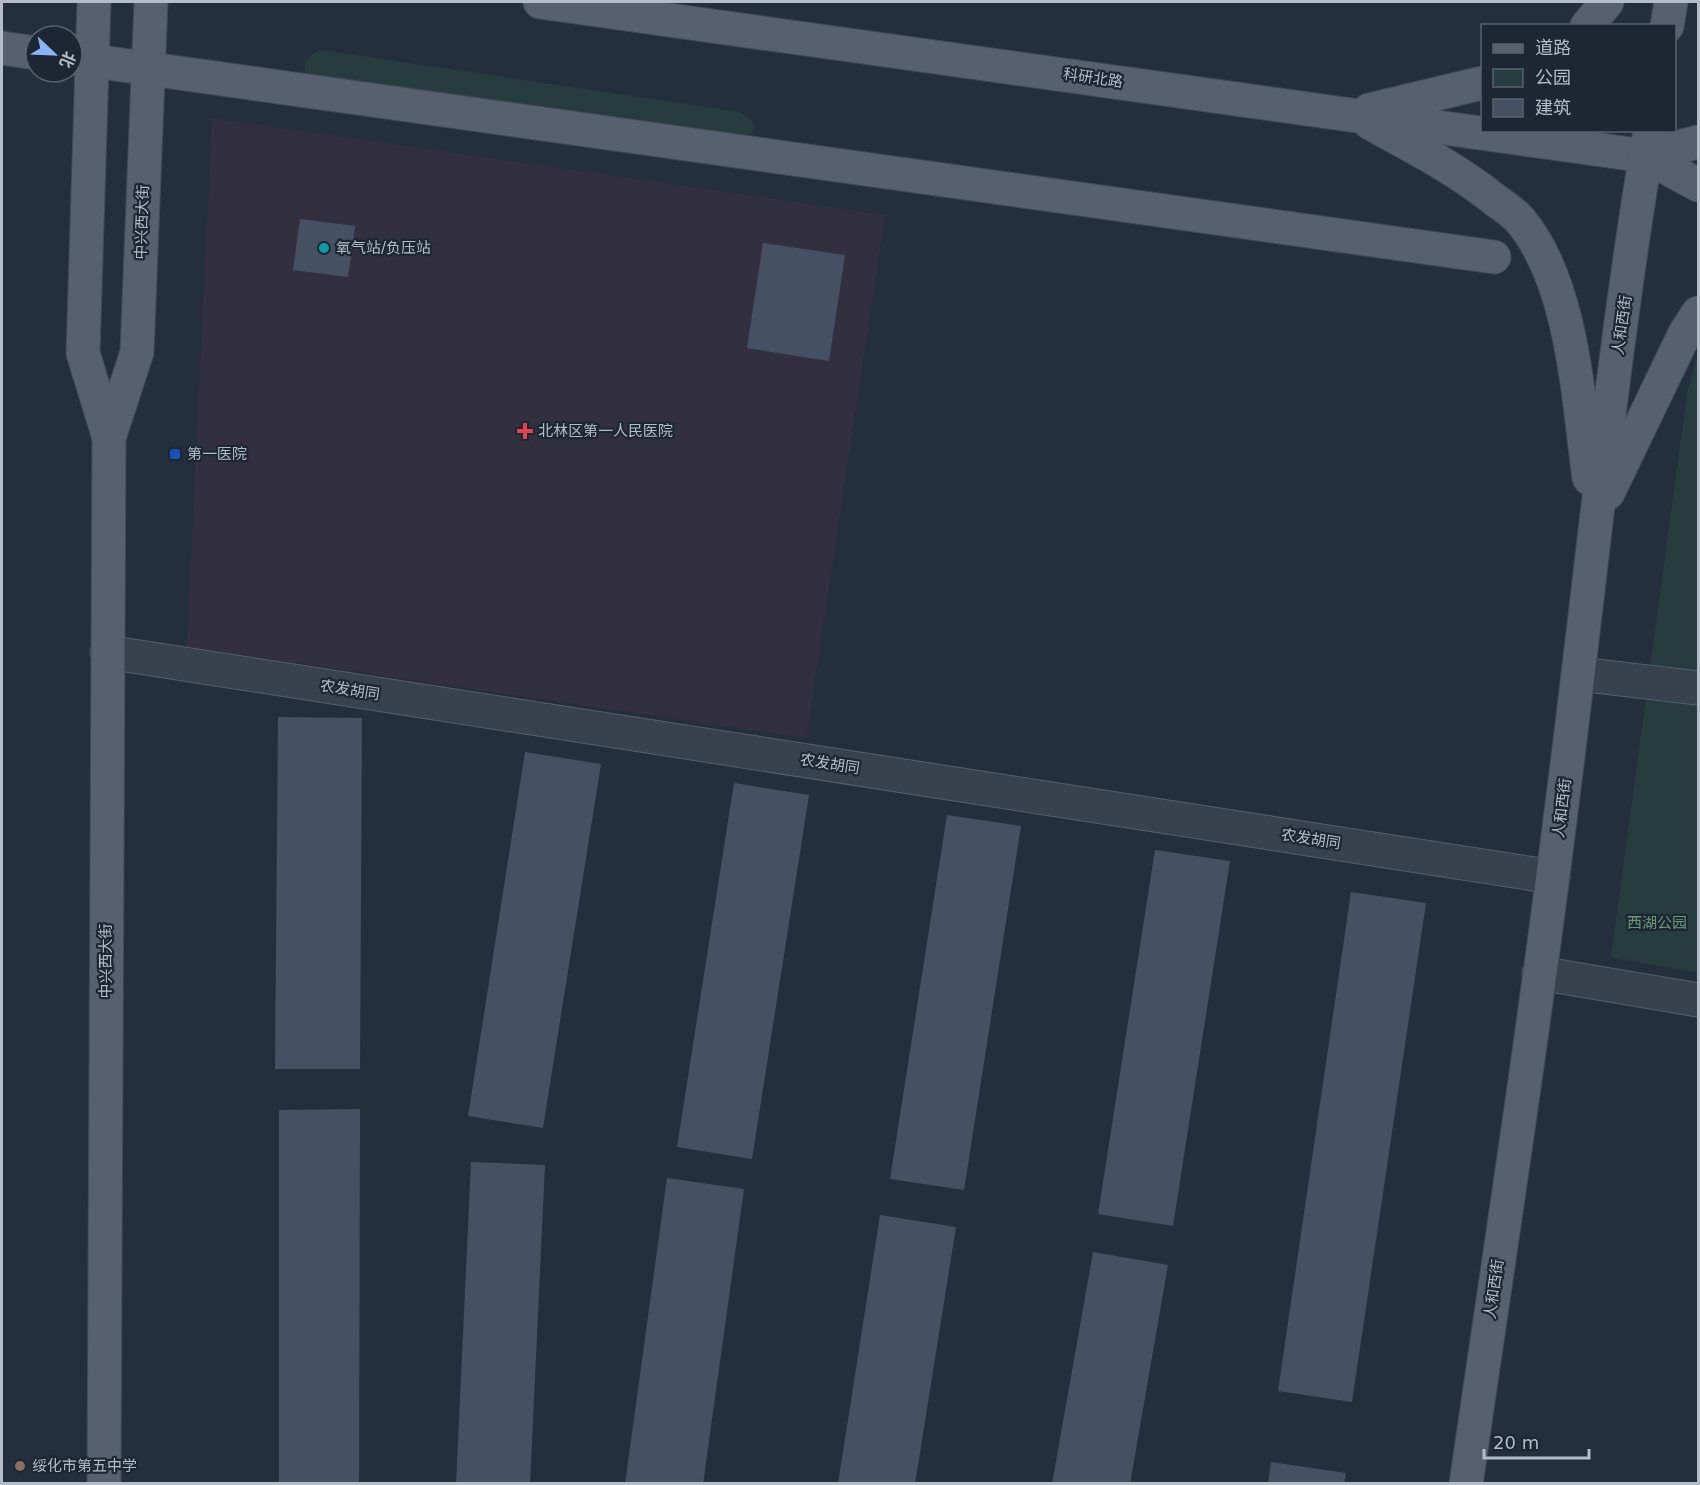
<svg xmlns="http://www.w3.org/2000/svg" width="1700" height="1485" viewBox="0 0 1700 1485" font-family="'DejaVu Sans','Noto Sans SC',sans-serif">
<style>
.medical{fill:#32303f}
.green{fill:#263c3f}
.building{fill:#455162}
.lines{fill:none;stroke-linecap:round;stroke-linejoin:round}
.minor-casing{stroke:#565f6c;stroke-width:35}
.major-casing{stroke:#414a57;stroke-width:35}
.minor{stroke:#38414e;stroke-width:33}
.major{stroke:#56606e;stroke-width:33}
.culture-dot{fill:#0f9aa8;stroke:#1d2633;stroke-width:2}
.health-dot{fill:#e0444e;stroke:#1d2633;stroke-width:2}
.transit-dot{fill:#1a4fb4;stroke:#1d2633;stroke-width:2}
.education-dot{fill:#8d6e63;stroke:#1d2633;stroke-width:2}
.labels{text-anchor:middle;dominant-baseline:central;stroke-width:4.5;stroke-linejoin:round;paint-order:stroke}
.street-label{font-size:15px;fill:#b4bcc9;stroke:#1d2633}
.poi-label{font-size:15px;fill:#b4bcc9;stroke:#1d2633;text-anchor:start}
.park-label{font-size:15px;fill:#6b9a76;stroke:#1d2633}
</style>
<rect width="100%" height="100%" fill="#242f3e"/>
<polygon class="medical" points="212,118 885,215 806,738 187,647"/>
<g class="green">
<path d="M321 50 740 112 752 121 755 128 749 136 739 138 308 75 304 68C306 57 311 54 321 50Z"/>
<polygon points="1698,357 1698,973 1611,957 1687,394 1695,362"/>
</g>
<g class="building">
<polygon points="300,219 355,226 348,277 293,270"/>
<polygon points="763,243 845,255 829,361 747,348"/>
<polygon points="278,717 362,718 360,1069 275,1069"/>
<polygon points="525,752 601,764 543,1128 468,1116"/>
<polygon points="734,783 809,795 752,1159 677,1147"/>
<polygon points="947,815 1021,826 964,1190 890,1179"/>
<polygon points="1155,850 1230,861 1173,1226 1098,1214"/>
<polygon points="1351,892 1426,903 1352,1402 1278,1391"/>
<polygon points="360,1109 359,1484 279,1484 279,1110"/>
<polygon points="471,1162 545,1165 530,1484 456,1484"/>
<polygon points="667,1178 744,1189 703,1484 625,1484"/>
<polygon points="880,1215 956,1227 915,1484 838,1484"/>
<polygon points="1093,1252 1168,1265 1130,1484 1052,1484"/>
<polygon points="1271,1462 1346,1473 1344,1484 1268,1484"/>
</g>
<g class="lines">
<defs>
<g id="minor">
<polyline points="107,652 1553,877"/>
<polyline points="1579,674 1698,688"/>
<polyline points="1539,973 1698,1000"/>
</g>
<g id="major">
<polyline points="94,2 83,353 109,438"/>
<polyline points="540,2 1645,156 1698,185"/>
<polyline points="1587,26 1607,2"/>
<polyline points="1667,26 1671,2"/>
<polyline points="2,48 36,53"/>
<polyline points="72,58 1494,257"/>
<polyline points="1369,110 1482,83"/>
<path d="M1370 123C1413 147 1457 169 1495 200 1503 206 1513 212 1520 220 1573 283 1578 399 1589 478"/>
<polyline points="1645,156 1698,142"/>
<polyline points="1608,493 1685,333 1698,313"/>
<polyline points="104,1484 109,438 137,352 151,2"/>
<path d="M1466 1484C1499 1257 1534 1031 1562 804 1591 580 1612 354 1650 130"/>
</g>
</defs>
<use href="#minor" class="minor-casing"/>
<use href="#major" class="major-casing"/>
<use href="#minor" class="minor"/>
<use href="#major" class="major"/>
</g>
<circle class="culture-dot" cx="324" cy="248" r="6"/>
<path class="health-dot" d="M522 422h6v6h6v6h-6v6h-6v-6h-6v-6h6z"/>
<rect class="transit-dot" x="169" y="448" width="12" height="12" rx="3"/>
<circle class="education-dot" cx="20" cy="1466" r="6"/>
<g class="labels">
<g class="street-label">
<text transform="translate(1093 78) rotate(8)">科研北路</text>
<text transform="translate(142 222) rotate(-88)">中兴西大街</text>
<text transform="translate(1622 325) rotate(-82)">人和西街</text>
<text transform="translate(350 690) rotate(9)">农发胡同</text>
<text transform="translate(830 764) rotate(9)">农发胡同</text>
<text transform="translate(1562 808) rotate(-83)">人和西街</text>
<text transform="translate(1311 839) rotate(9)">农发胡同</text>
<text transform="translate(106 961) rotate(-90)">中兴西大街</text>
<text transform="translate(1494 1289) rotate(-82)">人和西街</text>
</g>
<g class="poi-label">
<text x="336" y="248">氧气站/负压站</text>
<text x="538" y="431">北林区第一人民医院</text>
<text x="187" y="454">第一医院</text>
<text x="32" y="1466">绥化市第五中学</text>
</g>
<g class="park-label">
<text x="1657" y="923">西湖公园</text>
</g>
</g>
<rect width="1700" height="1485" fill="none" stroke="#b4bcc9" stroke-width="6"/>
<rect x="1481" y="24" width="195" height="108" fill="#1d2633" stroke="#59626f" stroke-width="1.5"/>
<rect x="1493" y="44" width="30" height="9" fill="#56606e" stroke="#59626f" stroke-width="1.5"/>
<text x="1535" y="54" font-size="18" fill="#b4bcc9">道路</text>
<rect x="1493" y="69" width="30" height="18" fill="#263c3f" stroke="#59626f" stroke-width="1.5"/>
<text x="1535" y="84" font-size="18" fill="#b4bcc9">公园</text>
<rect x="1493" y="99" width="30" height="18" fill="#455162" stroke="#59626f" stroke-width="1.5"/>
<text x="1535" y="114" font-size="18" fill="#b4bcc9">建筑</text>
<g transform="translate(54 54) rotate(113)"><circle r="28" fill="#1d2633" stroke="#59626f" stroke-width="1.5"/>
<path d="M0-4.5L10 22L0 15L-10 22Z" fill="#8ab4f8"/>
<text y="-9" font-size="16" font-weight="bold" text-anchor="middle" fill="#b4bcc9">北</text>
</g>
<path d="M1484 1449v9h105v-9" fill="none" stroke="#b4bcc9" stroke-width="3"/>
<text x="1493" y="1449" font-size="18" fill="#b4bcc9" stroke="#1d2633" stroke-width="4.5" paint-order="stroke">20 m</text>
</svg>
